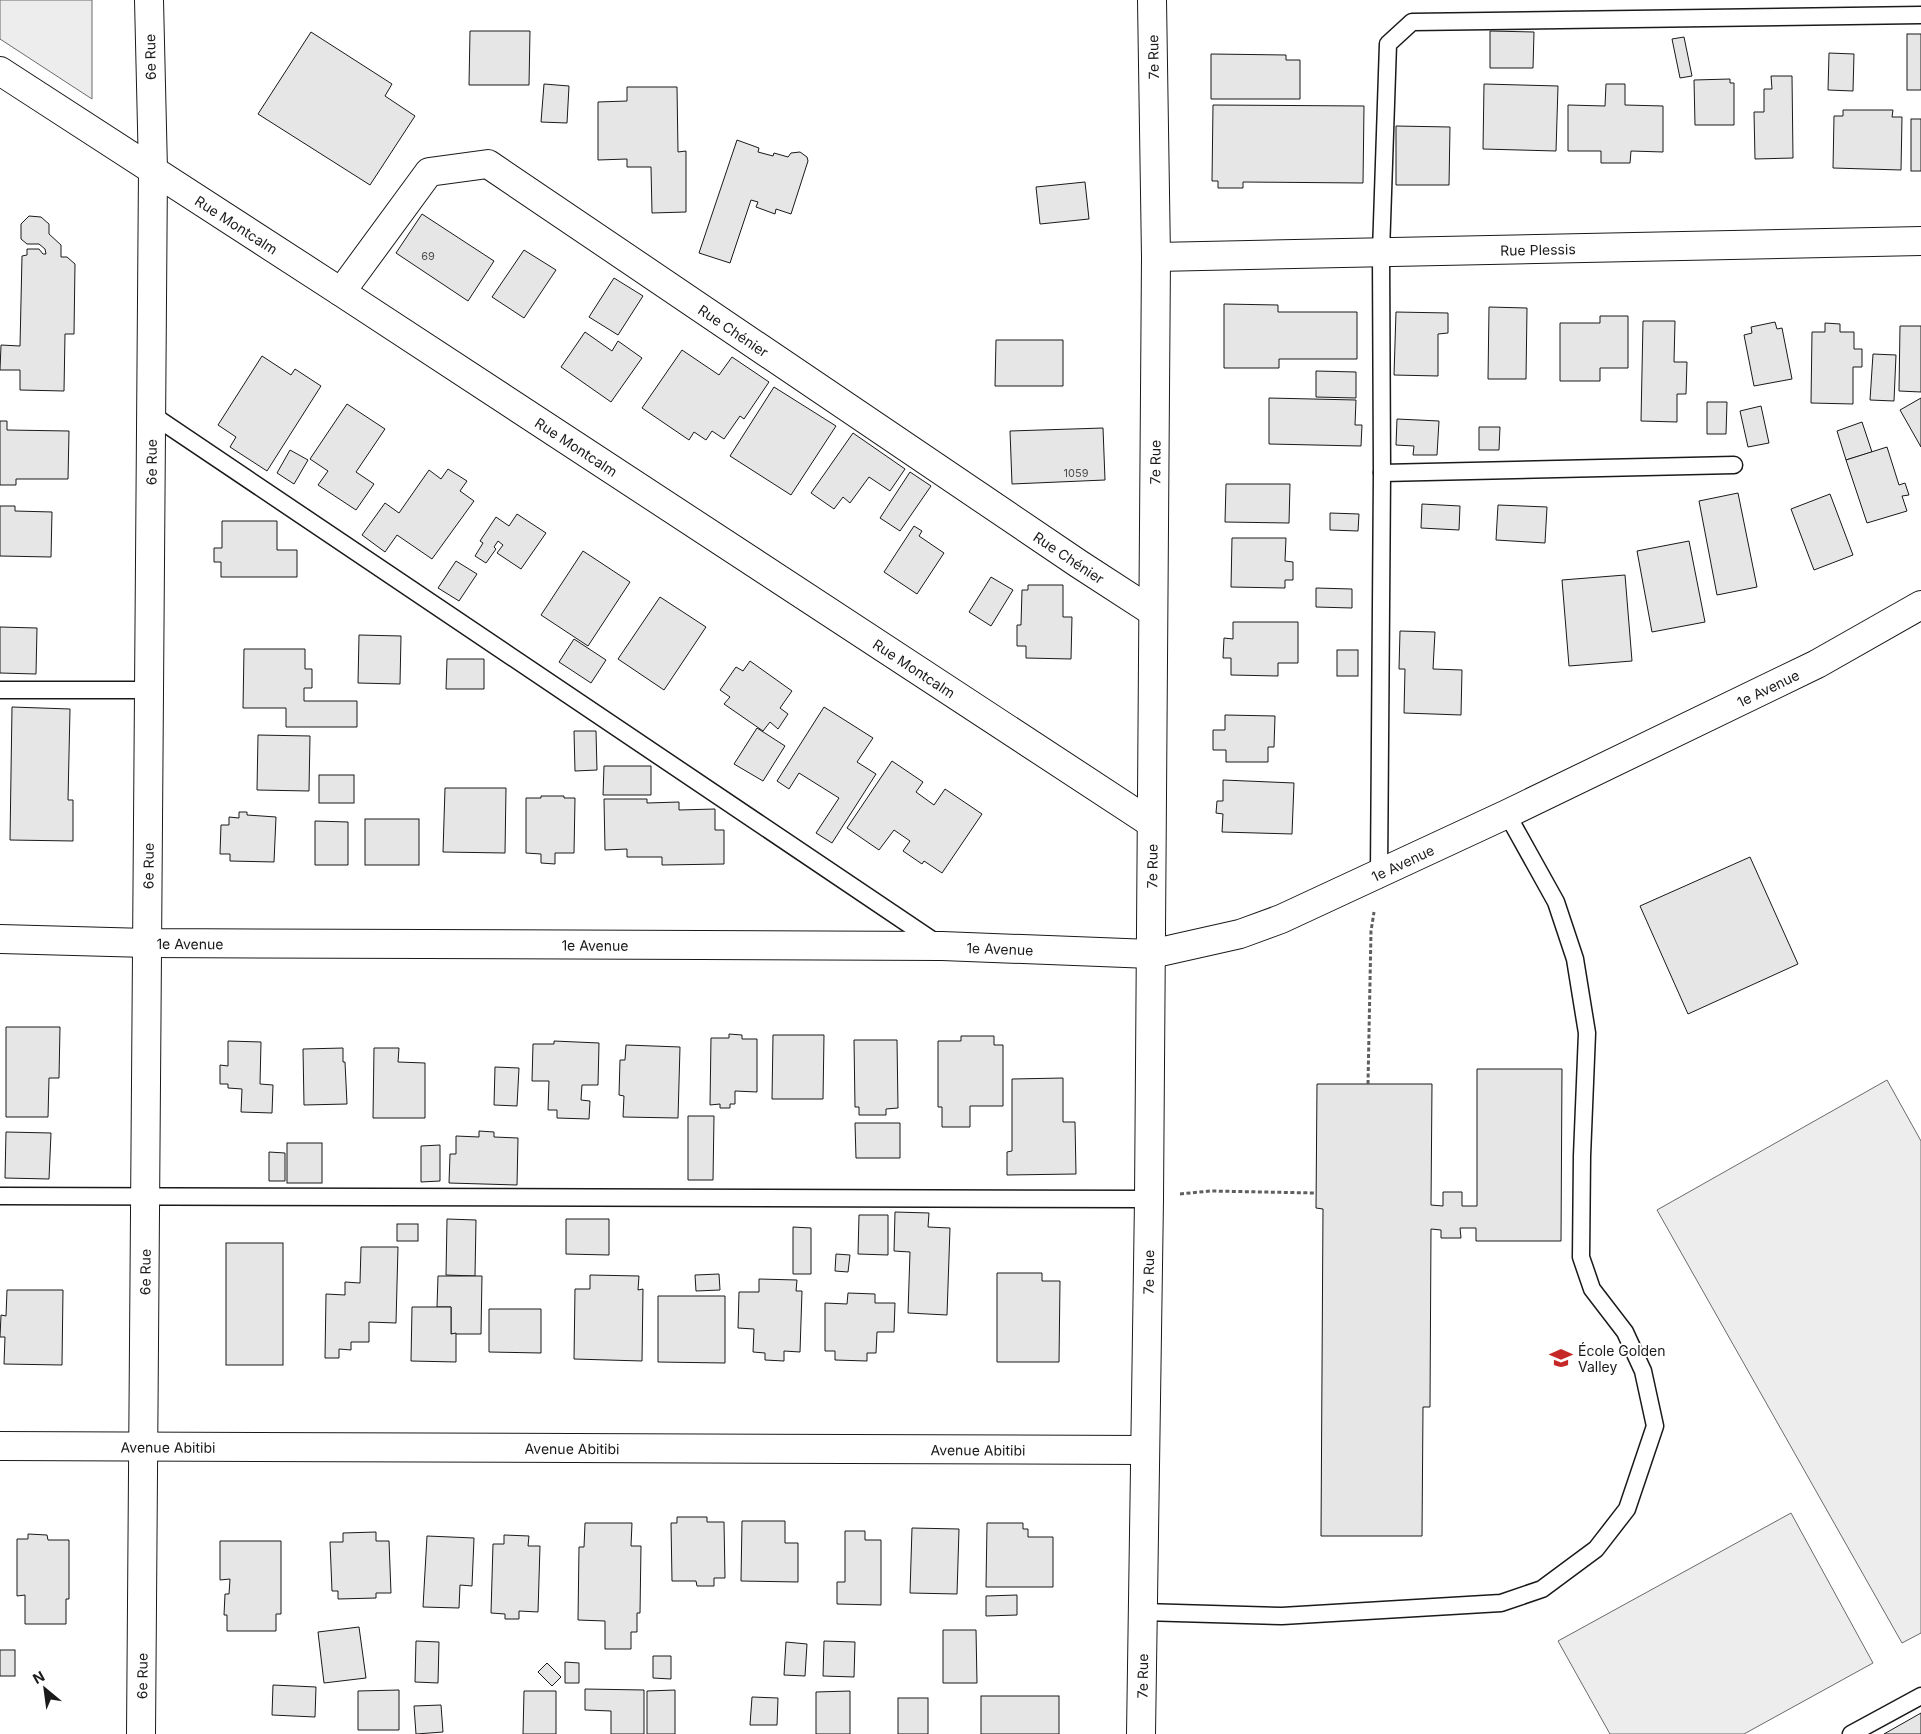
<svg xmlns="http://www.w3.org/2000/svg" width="1921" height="1734" viewBox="0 0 1921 1734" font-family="Inter,sans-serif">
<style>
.green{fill:#ededed;stroke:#6a6a6a}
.building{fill:#e6e6e6;stroke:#1a1a1a}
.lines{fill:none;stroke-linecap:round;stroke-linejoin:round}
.lane-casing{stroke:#1a1a1a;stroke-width:19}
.street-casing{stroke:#1a1a1a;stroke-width:30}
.secondary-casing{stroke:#1a1a1a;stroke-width:30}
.path{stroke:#5f5f5f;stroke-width:3;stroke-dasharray:4 2.5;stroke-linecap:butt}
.lane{stroke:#fff;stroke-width:16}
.street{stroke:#fff;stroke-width:28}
.secondary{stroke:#fff;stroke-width:28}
.labels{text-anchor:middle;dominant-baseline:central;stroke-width:4;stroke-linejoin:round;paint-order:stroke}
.number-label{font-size:11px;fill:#4d4d4d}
.street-label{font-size:14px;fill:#1a1a1a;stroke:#fff}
.poi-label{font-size:14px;fill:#1a1a1a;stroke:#fff;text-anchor:start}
</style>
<rect width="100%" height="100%" fill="#fff"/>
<g class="green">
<polygon points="0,0 92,0 92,99 0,39"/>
<polygon points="1887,1080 1921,1141 1921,1633 1902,1643 1657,1210"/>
<polygon points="1791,1513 1873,1663 1744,1734 1610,1734 1558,1641"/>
</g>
<g class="building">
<polygon points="470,31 530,31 529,85 469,85"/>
<polygon points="1490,31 1534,32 1533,68 1490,68"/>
<polygon points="311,32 392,84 385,96 415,116 370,185 258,114"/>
<rect x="1907" y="34" width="14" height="56"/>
<polygon points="1684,37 1692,76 1680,78 1672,39"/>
<polygon points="1829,53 1854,54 1853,91 1828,90"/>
<polygon points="1211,54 1286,55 1286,60 1300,60 1300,99 1211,99"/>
<polygon points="1771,76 1792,76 1793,158 1755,159 1754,112 1764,112 1764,89 1772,89"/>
<polygon points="1730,79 1730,83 1734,83 1734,125 1695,125 1694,80"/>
<polygon points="544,84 569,86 567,123 541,122"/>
<polygon points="1484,84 1558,86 1556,151 1483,149"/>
<polygon points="1606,84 1625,84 1625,105 1663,106 1663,152 1631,151 1630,163 1601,163 1601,151 1568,151 1568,105 1605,106"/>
<polygon points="627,87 677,87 678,152 686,151 686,212 652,213 651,167 627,167 627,159 598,160 598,102 627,101"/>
<polygon points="1213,105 1364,106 1363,183 1243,182 1243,188 1218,188 1218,181 1212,181"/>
<polygon points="1843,110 1893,110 1892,117 1902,117 1901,170 1833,168 1834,116 1843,116"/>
<rect x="1911" y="119" width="10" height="52"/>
<polygon points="1396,126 1450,127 1449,185 1396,185"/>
<polygon points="737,140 759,148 758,152 773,156 774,153 788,157 791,153 800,152 807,157 808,161 791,214 776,209 775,214 756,207 758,202 751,200 730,263 699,253"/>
<polygon points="1085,182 1089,219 1040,224 1036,187"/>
<polygon points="422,214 494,261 468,301 396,253"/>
<polygon points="29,216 41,217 49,224 49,234 61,245 61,257 67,257 75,264 74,334 65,334 64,391 20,390 20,370 0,370 1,345 20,346 22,256 27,255 27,249 39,249 43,254 46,254 45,249 39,244 27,244 21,239 21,224"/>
<polygon points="524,250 556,270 524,318 492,297"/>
<polygon points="614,278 643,296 618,335 589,317"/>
<polygon points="1224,304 1278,305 1278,312 1357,312 1357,359 1279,359 1279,368 1224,368"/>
<polygon points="1489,307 1527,308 1526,379 1488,379"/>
<polygon points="1396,312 1448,313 1448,333 1438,334 1438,376 1394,375"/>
<polygon points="1600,316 1628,316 1628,368 1600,368 1600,381 1560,381 1560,323 1600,323"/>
<polygon points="1643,321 1675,321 1674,362 1687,362 1686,394 1677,394 1677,422 1641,421"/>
<polygon points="1775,322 1777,329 1782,328 1792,379 1754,386 1744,335 1752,333 1751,327"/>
<polygon points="1825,323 1840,324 1840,332 1854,332 1854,349 1862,349 1862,367 1853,367 1853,404 1811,403 1812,332 1825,332"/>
<polygon points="1900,326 1921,326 1921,392 1899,391"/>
<polygon points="585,332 612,351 618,341 642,358 611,402 561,367"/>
<polygon points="996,340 1063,340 1063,386 995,386"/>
<polygon points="682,350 719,375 732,357 769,382 744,419 740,416 724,439 712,431 706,440 694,432 689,440 642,408"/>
<polygon points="1873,354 1896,355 1894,401 1870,400"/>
<polygon points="262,356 291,375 295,369 321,386 267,471 230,447 236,437 218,425"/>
<polygon points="1316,371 1356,372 1356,398 1316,397"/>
<polygon points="774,387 836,426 791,495 730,456"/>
<polygon points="1269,398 1356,400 1355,425 1362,425 1361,446 1269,444"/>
<polygon points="1921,398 1921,447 1900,410"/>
<polygon points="1707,402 1727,402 1726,434 1707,434"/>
<polygon points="347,404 385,429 356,472 374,484 356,510 318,485 328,471 310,459"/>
<polygon points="1761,406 1769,443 1748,447 1740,411"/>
<polygon points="1397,419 1439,421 1437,455 1413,455 1414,446 1396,445"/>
<polygon points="0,421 7,421 7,430 69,431 68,479 16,479 16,485 0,485"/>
<polygon points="1862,422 1872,452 1846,460 1837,431"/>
<polygon points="1479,427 1500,427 1499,450 1479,450"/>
<polygon points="1103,428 1105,480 1012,484 1010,431"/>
<polygon points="853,433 905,469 890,491 869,477 850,503 843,497 834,509 811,493"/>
<polygon points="1887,447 1899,485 1905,483 1909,495 1902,496 1907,511 1867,523 1846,460"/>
<polygon points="290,450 308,460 294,484 277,473"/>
<polygon points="448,469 467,481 460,491 474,501 432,559 397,535 385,552 362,535 385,503 399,513 429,470 441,479"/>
<polygon points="910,472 931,486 900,531 880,518"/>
<polygon points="1226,484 1290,484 1289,523 1225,522"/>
<polygon points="1738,493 1757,587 1717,595 1699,501"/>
<polygon points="1830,494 1853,555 1814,570 1791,509"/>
<polygon points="1422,504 1460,506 1459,530 1421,528"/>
<polygon points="1498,505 1547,507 1545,543 1496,540"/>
<polygon points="0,506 15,506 15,511 52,512 51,557 0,556"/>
<polygon points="1330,513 1359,514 1358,531 1330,530"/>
<polygon points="517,514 546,533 521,569 497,553 503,545 498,541 494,547 496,549 486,563 475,556 483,543 480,541 496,517 509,526"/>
<polygon points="222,521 277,521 277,550 297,550 297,577 221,577 221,562 214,562 214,548 222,548"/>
<polygon points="914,526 922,531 919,536 944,553 917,594 884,572"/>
<polygon points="1232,538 1286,538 1285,561 1293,562 1293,580 1285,580 1285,588 1231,587"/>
<polygon points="1689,541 1705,622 1652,632 1637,551"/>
<polygon points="583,551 630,582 588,646 541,615"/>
<polygon points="456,561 477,574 459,601 438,588"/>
<polygon points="1625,575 1632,661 1569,666 1562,580"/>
<polygon points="991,577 1013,590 991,626 969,612"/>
<polygon points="1028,585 1063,585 1063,617 1072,617 1071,659 1026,658 1026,646 1017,646 1017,625 1021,625 1022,590 1028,590"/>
<polygon points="1316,588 1352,589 1352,608 1316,607"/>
<polygon points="660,597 706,627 664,690 618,659"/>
<polygon points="1233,622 1298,622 1298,663 1278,663 1278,676 1231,675 1231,658 1223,658 1224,638 1233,639"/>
<polygon points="0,627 37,628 36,674 0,673"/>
<polygon points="1400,631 1435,632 1433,669 1462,670 1461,715 1404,713 1405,669 1399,669"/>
<polygon points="359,635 401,636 400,684 358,683"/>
<polygon points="574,639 606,660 591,683 559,662"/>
<polygon points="244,649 305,649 305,669 312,669 312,688 304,688 304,701 357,701 357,727 286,727 286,708 243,708"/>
<rect x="1337" y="650" width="21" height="26"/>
<polygon points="447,659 484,659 484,689 446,689"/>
<polygon points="750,661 792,691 780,708 788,714 778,729 770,722 763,731 724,704 730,697 720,690 736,667 743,671"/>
<polygon points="12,707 70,709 68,800 73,800 73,841 10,840"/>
<polygon points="824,707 873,738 857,762 876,774 832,843 816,833 839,798 799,773 789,789 777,781"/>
<polygon points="1225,715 1275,716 1274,747 1268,747 1268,762 1226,762 1226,750 1213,750 1213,730 1225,730"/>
<polygon points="757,728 785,746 763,781 734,764"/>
<polygon points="574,731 596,731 597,770 575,771"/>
<polygon points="258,735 310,736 309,791 257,790"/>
<polygon points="892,761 923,782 916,792 934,805 945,789 982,814 942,873 924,861 922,864 903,851 910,841 894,830 879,850 847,828"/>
<polygon points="604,766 651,766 651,795 603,795"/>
<rect x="319" y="775" width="35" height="28"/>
<polygon points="1223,780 1294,783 1292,834 1222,832 1223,814 1216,813 1217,801 1223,801"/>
<polygon points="445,788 506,788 505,853 443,852"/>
<polygon points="541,796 564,796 564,798 575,798 574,853 555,853 555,864 541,863 541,854 526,853 526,798 541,798"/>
<polygon points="604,799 647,799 647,803 679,802 679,810 715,809 715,830 724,830 724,864 662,865 662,857 627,857 627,849 605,850"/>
<polygon points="239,812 247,812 247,815 276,817 274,862 230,861 230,854 220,854 221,825 229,825 229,817 239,818"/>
<rect x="365" y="819" width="54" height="46"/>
<polygon points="315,821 348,822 348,865 315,865"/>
<polygon points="1750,857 1798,964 1688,1014 1640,906"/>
<polygon points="6,1027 60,1027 59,1078 49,1078 48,1117 6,1117"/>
<polygon points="729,1034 742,1035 742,1039 757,1039 757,1092 735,1091 735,1104 730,1104 730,1108 720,1108 720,1104 710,1105 711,1038 729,1038"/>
<polygon points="773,1035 824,1035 823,1099 772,1099"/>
<polygon points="961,1036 994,1036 994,1045 1003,1045 1003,1106 970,1106 970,1127 942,1127 942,1107 938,1107 938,1041 961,1041"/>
<polygon points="854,1040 897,1040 898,1108 886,1109 886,1115 859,1115 859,1107 855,1107"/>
<polygon points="228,1041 261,1042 260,1084 273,1085 272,1113 241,1112 242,1089 228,1088 228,1084 220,1084 220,1065 228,1066"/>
<polygon points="554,1041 599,1043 598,1085 582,1085 581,1100 590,1101 589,1119 557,1118 557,1110 548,1110 549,1081 532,1081 533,1044 554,1044"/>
<polygon points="626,1045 680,1047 678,1118 623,1117 624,1096 619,1095 620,1060 625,1060"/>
<polygon points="343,1048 343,1062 345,1062 347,1104 304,1105 303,1049"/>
<polygon points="374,1048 399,1048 398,1062 425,1063 425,1118 373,1118"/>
<polygon points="495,1067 519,1068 517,1106 494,1105"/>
<polygon points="1477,1069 1562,1069 1561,1241 1476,1241 1476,1228 1460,1228 1461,1238 1441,1238 1441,1230 1431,1229 1430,1407 1423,1407 1422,1536 1321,1536 1323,1209 1316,1208 1317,1084 1432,1084 1431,1205 1443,1206 1443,1192 1462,1192 1462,1206 1477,1206"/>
<polygon points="1063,1078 1063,1122 1075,1122 1076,1174 1007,1175 1007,1152 1012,1151 1012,1079"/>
<polygon points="688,1116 714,1116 713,1180 688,1180"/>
<polygon points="855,1123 900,1123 900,1158 856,1158"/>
<polygon points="479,1131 494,1132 494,1137 518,1138 517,1185 449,1183 450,1154 456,1154 456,1136 479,1137"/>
<polygon points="6,1132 51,1133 49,1179 5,1178"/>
<rect x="287" y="1143" width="35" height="40"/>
<polygon points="440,1145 440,1181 421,1182 421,1146"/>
<polygon points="269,1152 285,1153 285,1181 269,1181"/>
<polygon points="895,1212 929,1213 928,1227 950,1228 947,1315 908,1313 910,1252 894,1251"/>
<polygon points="859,1215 888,1215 888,1255 858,1254"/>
<polygon points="447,1219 476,1220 475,1276 446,1275"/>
<polygon points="566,1219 609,1219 609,1255 566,1254"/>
<rect x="397" y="1224" width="21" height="17"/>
<polygon points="793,1227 811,1228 811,1274 793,1274"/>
<rect x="226" y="1243" width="57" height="122"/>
<polygon points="361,1247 398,1247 396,1323 369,1322 369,1342 351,1342 351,1350 339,1349 339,1358 325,1358 326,1294 345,1295 345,1282 360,1283"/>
<polygon points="836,1254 850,1255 848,1272 835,1271"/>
<polygon points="997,1273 1042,1273 1042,1281 1060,1281 1059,1362 997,1362"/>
<polygon points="719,1274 720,1290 696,1291 695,1275"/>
<polygon points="590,1275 639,1276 638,1290 643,1289 642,1361 574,1359 575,1289 590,1289"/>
<polygon points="438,1276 482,1276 481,1334 451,1334 451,1307 437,1307"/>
<polygon points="759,1279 797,1280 796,1291 802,1291 800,1352 784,1351 784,1361 765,1360 765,1353 753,1352 754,1329 738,1328 739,1292 759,1292"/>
<polygon points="7,1290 63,1290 62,1365 4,1364 5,1337 0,1337 1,1315 6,1316"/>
<polygon points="848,1293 875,1294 875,1303 895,1303 894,1332 877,1332 876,1353 867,1353 867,1361 835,1360 835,1351 825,1351 825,1303 847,1304"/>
<polygon points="658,1296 725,1296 725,1363 658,1362"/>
<polygon points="412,1307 451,1307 451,1334 456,1333 456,1362 411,1361"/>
<polygon points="489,1309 541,1309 541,1353 489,1352"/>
<polygon points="677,1517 707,1517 707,1522 724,1522 725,1578 714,1578 714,1586 697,1586 696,1581 672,1581 671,1523 677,1523"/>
<polygon points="742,1521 785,1521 785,1543 798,1543 798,1582 741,1581"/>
<polygon points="585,1523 632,1523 631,1546 641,1546 640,1613 637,1613 637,1632 631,1632 631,1649 605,1649 605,1621 578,1620 579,1547 584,1547"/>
<polygon points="987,1523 1023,1523 1023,1529 1028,1529 1028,1537 1053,1537 1053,1587 986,1587"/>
<polygon points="912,1528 959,1529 957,1594 910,1593"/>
<polygon points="845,1531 865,1531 865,1540 881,1540 881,1605 837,1604 837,1582 845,1582"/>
<polygon points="376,1532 376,1541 389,1541 391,1593 376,1593 376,1598 338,1599 338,1591 332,1591 330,1542 343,1542 343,1533"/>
<polygon points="28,1534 47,1535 48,1540 69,1540 69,1599 66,1599 66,1624 25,1624 25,1595 17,1596 17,1539 28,1539"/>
<polygon points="504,1535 529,1536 528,1546 540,1546 538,1612 519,1611 519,1619 505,1619 505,1614 491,1613 493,1544 504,1544"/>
<polygon points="427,1536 474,1538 472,1586 460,1585 459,1608 423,1607"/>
<polygon points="220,1541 281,1541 281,1614 276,1614 276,1631 227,1631 227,1615 224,1615 225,1594 229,1594 230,1579 220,1580"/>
<polygon points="1017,1595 1017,1615 986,1616 986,1596"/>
<polygon points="359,1627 366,1678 324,1683 318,1632"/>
<polygon points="943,1630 976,1630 977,1683 943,1683"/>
<polygon points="416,1641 439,1642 438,1683 415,1682"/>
<polygon points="824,1641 855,1642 854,1677 823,1676"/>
<polygon points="786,1642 807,1644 805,1676 784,1675"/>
<rect x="0" y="1650" width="15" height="26"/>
<polygon points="653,1656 671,1656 671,1679 653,1678"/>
<polygon points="565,1662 579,1663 579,1683 565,1683"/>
<polygon points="547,1663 561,1677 552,1686 538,1672"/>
<polygon points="273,1685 316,1687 315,1717 272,1715"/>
<polygon points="585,1689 644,1690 644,1734 611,1734 611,1711 585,1710"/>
<polygon points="399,1690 399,1730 358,1730 358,1691"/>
<polygon points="675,1690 675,1734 647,1734 647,1691"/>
<polygon points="524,1691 556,1691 556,1734 523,1734"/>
<polygon points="850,1691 850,1734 816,1734 816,1692"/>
<rect x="981" y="1696" width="78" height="38"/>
<polygon points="752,1697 778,1698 777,1725 750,1725"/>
<rect x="898" y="1698" width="30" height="36"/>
<polygon points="441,1705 443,1732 416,1734 414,1706"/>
<polygon points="1921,1713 1921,1734 1884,1734"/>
</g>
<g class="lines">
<defs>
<g id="lane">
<polyline points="151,414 938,944"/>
<polyline points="1382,473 1734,465"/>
<polyline points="0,690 149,690"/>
<polyline points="1379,874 1382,473 1381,252 1388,44 1412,22 1921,15"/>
<polyline points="0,1196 1149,1199"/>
<polyline points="1142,1612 1282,1616 1501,1603 1542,1589 1596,1549 1627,1509 1655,1426 1643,1371 1625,1332 1592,1289 1581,1257 1582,1156 1587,1033 1575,959 1556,902 1507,814"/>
<polyline points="1851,1734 1921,1696"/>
</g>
<g id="street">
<path id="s1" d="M0 71 341 292 1151 823"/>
<path id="s2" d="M1156 257 1921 241"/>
<path id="s3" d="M341 292 429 172 488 164 1079 564 1153 612"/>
<path id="s4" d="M0 939 147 943 942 946 1151 954 1240 934 1281 919 1507 814 1817 664 1921 605"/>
<path id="s5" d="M0 1446 1145 1450"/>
<path id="s6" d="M141 1734 153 170 149 0"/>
</g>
<g id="secondary">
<path id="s7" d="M1141 1734 1149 1199 1156 257 1152 0"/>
</g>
</defs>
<use href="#lane" class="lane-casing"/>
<use href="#street" class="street-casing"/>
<use href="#secondary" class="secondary-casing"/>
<g class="path">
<polyline points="1368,1084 1371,931 1374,912"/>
<polyline points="1180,1194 1210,1191 1316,1193"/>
</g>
<use href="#lane" class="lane"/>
<use href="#street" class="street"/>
<use href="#secondary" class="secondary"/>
</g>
<defs>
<symbol id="school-bare" viewBox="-9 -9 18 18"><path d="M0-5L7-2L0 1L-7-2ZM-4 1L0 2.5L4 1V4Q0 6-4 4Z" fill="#c62828" stroke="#fff" stroke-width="2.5" paint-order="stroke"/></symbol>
</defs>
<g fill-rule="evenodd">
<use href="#school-bare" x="1545" y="1342" width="32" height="32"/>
</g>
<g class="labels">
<g class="number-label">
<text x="428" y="256">69</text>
<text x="1076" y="473">1059</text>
</g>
<g class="street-label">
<text transform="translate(150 57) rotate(-91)">6e Rue</text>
<text transform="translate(1153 57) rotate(-91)">7e Rue</text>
<text stroke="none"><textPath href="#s1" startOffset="282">Rue Montcalm</textPath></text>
<text stroke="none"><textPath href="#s2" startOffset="382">Rue Plessis</textPath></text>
<text stroke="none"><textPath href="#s3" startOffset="505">Rue Chénier</textPath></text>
<text stroke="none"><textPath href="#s1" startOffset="688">Rue Montcalm</textPath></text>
<text stroke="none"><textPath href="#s6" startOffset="1272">6e Rue</textPath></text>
<text stroke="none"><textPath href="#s7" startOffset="1272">7e Rue</textPath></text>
<text stroke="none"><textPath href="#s3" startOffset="910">Rue Chénier</textPath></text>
<text stroke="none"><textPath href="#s1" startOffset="1092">Rue Montcalm</textPath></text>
<text stroke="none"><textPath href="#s4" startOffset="1825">1e Avenue</textPath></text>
<text stroke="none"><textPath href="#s4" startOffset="1420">1e Avenue</textPath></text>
<text stroke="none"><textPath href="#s6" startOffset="868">6e Rue</textPath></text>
<text stroke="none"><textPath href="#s7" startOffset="868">7e Rue</textPath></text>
<text stroke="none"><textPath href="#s4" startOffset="190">1e Avenue</textPath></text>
<text stroke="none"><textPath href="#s4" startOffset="595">1e Avenue</textPath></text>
<text stroke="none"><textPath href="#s4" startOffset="1000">1e Avenue</textPath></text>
<text stroke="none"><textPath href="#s6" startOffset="462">6e Rue</textPath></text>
<text stroke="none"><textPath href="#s7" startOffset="462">7e Rue</textPath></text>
<text stroke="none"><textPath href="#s5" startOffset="168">Avenue Abitibi</textPath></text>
<text stroke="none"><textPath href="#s5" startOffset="572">Avenue Abitibi</textPath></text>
<text stroke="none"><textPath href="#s5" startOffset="978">Avenue Abitibi</textPath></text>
<text stroke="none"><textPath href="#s6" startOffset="58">6e Rue</textPath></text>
<text stroke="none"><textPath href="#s7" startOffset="58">7e Rue</textPath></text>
</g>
<g class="poi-label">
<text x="1578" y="1350">École Golden<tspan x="1578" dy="16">Valley</tspan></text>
</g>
</g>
<g transform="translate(45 1689) rotate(331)" stroke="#ffffff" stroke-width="4" paint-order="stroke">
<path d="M0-4L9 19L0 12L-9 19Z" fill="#1a1a1a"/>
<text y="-8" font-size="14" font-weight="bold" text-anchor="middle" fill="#1a1a1a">N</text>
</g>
</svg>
